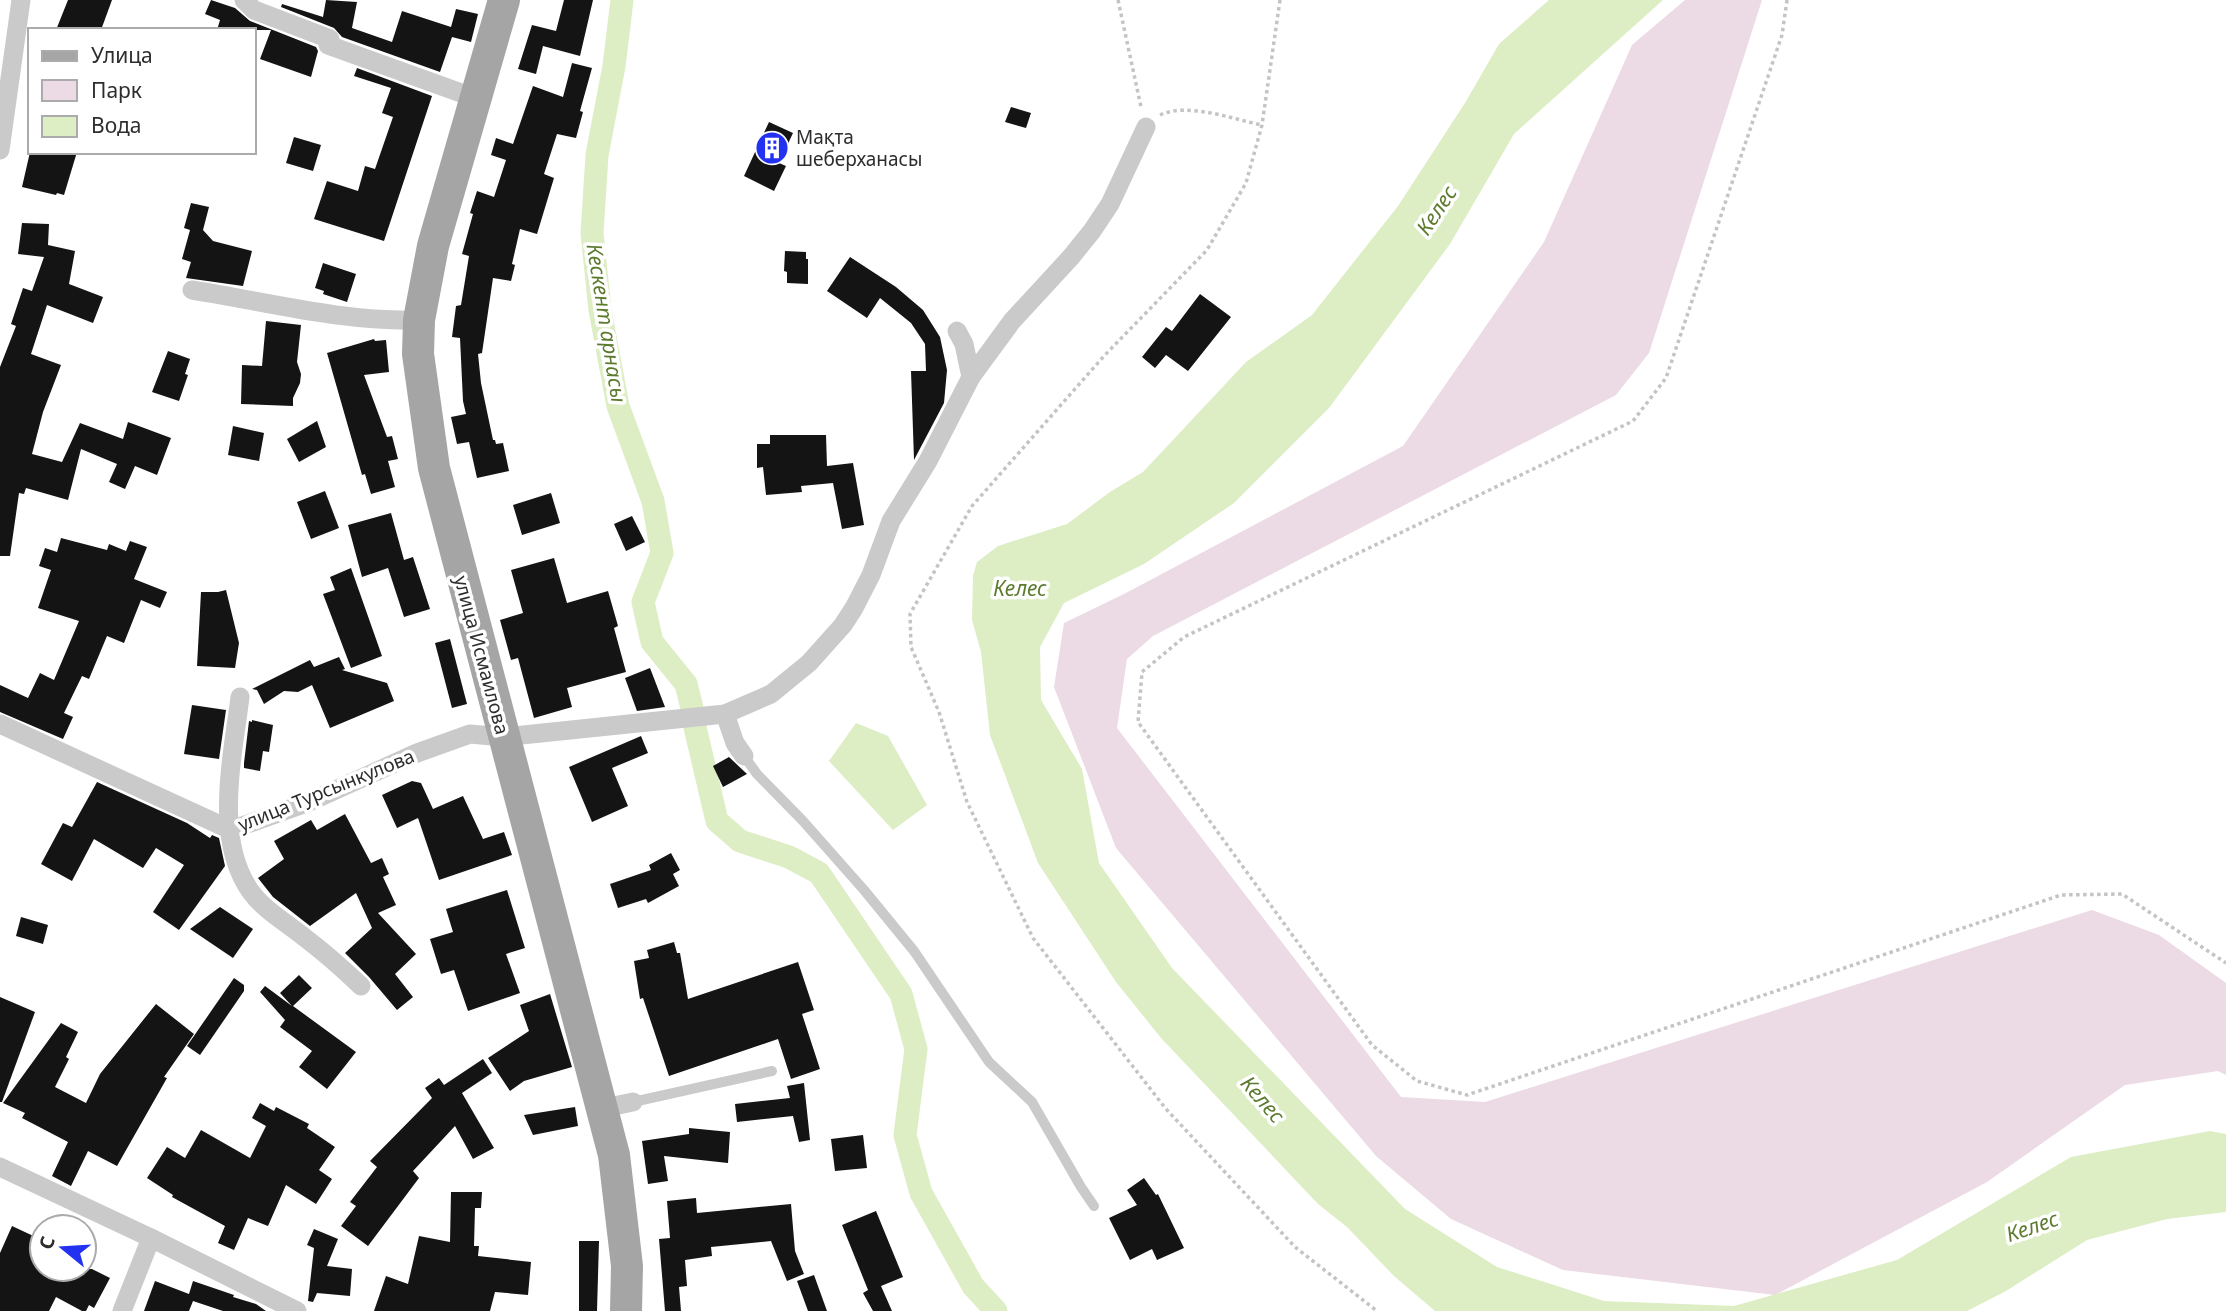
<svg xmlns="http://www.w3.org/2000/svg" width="2226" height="1311" viewBox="0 0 2226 1311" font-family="'Noto Sans',sans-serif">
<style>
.green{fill:#ecdae4}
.water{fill:#ddedc4}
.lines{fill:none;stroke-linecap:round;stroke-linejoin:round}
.canal{stroke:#ddedc4;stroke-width:23}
.building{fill:#141414}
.path{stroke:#c4c4c4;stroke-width:3.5;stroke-dasharray:3.5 3.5;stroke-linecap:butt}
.service{stroke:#cacaca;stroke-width:10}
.minor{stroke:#cacaca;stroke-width:19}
.primary{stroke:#a5a5a5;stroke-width:32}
.labels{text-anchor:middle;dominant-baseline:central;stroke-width:7;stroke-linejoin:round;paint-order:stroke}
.poi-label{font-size:19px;fill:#2d2d2d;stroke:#fff;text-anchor:start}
.street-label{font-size:19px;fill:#2d2d2d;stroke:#fff}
.water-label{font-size:21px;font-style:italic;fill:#5d7b2f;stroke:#fff}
</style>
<rect width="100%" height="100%" fill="#fff"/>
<polygon class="green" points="1685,0 1762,0 1649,353 1616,395 1153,636 1127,659 1117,728 1401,1097 1485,1102 2092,910 2159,935 2226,983 2226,1075 2218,1071 2125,1085 1987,1182 1775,1295 1563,1270 1451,1219 1376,1156 1116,848 1054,687 1064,623 1124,594 1403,446 1544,242 1632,45"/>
<g class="water">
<polygon points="1549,0 1663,0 1514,134 1450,244 1329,408 1234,503 1144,564 1064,603 1040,647 1041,700 1082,769 1099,863 1172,968 1405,1209 1497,1267 1604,1301 1734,1306 1897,1260 2071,1157 2210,1131 2226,1134 2226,1212 2167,1219 2087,1240 2006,1291 1967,1311 1435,1311 1394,1276 1347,1227 1318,1204 1161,1038 1116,982 1038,863 990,735 981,652 972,620 973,576 977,562 998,546 1067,524 1110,492 1143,472 1246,362 1312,315 1398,206 1465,103 1499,44"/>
<polygon points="856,723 888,736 927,805 893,830 829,761"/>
</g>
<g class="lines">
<g class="canal">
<polyline points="622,0 614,66 597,155 592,233 600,310 618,406 653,501 662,553 643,602 652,642 686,684 692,708"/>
<polyline points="694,723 717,821 740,841 789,857 819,873 901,994 916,1049 905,1135 921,1193 973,1286 996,1311"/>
</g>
</g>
<g class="building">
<polygon points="68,0 112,0 101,30 56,30"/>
<polygon points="211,0 235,8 250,21 316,47 318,51 311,77 260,59 271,30 217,30 220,20 205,14"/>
<polygon points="326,0 357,2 352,28 392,42 402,11 451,27 456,9 478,14 471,42 452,37 440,72 342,37 334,28 281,7 282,4 323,17"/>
<polygon points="564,0 593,0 580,56 543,46 536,74 518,69 532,25 556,31"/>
<polygon points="572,63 592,68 580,111 583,112 576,138 557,134 544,174 554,178 537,234 520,229 512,264 515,265 511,281 493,278 482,353 478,354 481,383 493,440 495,440 496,444 503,443 509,471 477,478 469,442 457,444 451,417 466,414 463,401 460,338 452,337 456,306 461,305 469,256 462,254 473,214 470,213 477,191 494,197 506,160 491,155 496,138 513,144 533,86 563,97"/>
<polygon points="357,68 432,96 384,241 314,219 327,181 358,191 365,166 375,169 393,117 382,113 391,88 354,76"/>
<polygon points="1011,107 1031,113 1026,128 1005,122"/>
<polygon points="769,122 793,133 779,163 786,166 774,191 744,176"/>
<polygon points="294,137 321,145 313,171 286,163"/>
<polygon points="30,152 77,152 64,195 57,193 56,195 22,187"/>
<polygon points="191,203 209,207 203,230 213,241 252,251 243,286 186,278 191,262 182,259 190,230 184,228"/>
<polygon points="22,223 49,224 48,245 75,251 69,284 103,297 93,323 47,305 31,354 61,365 43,412 32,454 62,462 80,423 123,439 128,422 171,438 157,475 135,466 125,489 109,482 117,464 81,449 68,500 26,488 24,494 19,493 10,556 0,556 0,367 16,326 11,324 23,288 32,291 44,257 18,254"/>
<polygon points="785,251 806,252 806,259 808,259 808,284 787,283 787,272 784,271"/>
<polygon points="850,257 896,287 923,310 940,337 947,370 944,403 914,460 911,371 926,371 925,344 911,323 880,298 867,318 827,291"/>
<polygon points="323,263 356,274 347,302 323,294 324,291 315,288"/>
<polygon points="1200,294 1231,317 1188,371 1166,355 1155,368 1142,357 1166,327 1172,331"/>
<polygon points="266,321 301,325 297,362 301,374 300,383 293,398 293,406 241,404 242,365 262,366"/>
<polygon points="374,339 375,341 386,340 389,372 364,375 387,437 392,436 398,459 388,461 395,487 371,494 365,474 362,475 327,353"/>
<polygon points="168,351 190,359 185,374 188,375 179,401 152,392"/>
<polygon points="317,421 326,447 299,462 287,439"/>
<polygon points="233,426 264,433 259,461 228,455"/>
<polygon points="770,435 826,435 827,466 853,463 864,525 842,529 833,483 801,486 802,492 766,495 763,467 757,468 757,444 770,444"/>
<polygon points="325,491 339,528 311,539 297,502"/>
<polygon points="551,493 560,523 522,535 513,505"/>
<polygon points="391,513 404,560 413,557 430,609 404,617 388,568 362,577 348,525"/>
<polygon points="632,516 645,542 626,551 614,524"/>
<polygon points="61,538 107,550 109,544 126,551 130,541 147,547 134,579 167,592 160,608 141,600 124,643 107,636 89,679 82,676 64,713 73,717 63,739 0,712 0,685 28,698 40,673 54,680 79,621 38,608 51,570 39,566 45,548 57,552"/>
<polygon points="554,558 567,603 608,591 618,626 614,628 626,672 567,688 572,707 534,718 518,658 511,660 500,620 523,613 511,570"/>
<polygon points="351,568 382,656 351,668 323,594 335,590 330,577"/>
<polygon points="226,590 239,643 235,668 197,666 201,592 218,592"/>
<polygon points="450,639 467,704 452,708 435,643"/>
<polygon points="339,657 345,669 342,670 387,683 394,701 330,728 312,685 298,692 284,691 264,704 257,690 252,689 310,660 314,667"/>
<polygon points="650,668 665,707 637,711 625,678"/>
<polygon points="192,705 226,710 219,759 184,754"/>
<polygon points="252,720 273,725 269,752 263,751 260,771 244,768 244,763 249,721 252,722"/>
<polygon points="641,736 648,753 612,768 628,806 592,822 569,767"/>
<polygon points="729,757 747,774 723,787 713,766"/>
<polygon points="412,781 421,783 433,809 463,796 483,839 504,832 512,855 439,880 418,818 397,828 382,795"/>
<polygon points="97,782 187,823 210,838 212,835 219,838 225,866 179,930 153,912 184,865 156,848 143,868 94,839 72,881 41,864 63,823 72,827"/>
<polygon points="345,814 371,863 382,858 389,874 383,877 396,905 378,913 416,954 395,974 413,997 397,1010 369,977 345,953 372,928 356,893 310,926 273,897 258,878 284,859 274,841 311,820 317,830"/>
<polygon points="671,853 680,870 673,874 679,886 648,903 646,899 618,908 610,884 651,870 649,865"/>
<polygon points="507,890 525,948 506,954 520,993 468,1011 454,970 441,974 430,939 453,932 446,909"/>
<polygon points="220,907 253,929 233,958 190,929"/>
<polygon points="21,917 48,925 43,944 16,936"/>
<polygon points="674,942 677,953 680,953 688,999 798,962 814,1010 802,1014 820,1069 791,1079 778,1039 669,1076 643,998 640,999 634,961 649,958 647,950"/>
<polygon points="299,975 312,988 293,1006 356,1052 327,1089 299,1067 312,1051 280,1027 285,1020 260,992 265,986 292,1006 280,993"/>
<polygon points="234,978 244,985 244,991 200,1055 187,1046"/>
<polygon points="550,994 572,1067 524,1081 510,1091 488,1058 529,1031 520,1005"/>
<polygon points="0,997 35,1012 2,1102 0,1102"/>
<polygon points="156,1004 194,1034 164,1077 167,1078 117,1166 88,1151 71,1186 52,1176 68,1142 22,1118 25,1113 3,1103 61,1023 78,1032 66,1057 69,1059 55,1087 86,1103 100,1074"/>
<polygon points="483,1059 492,1073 462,1093 494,1148 473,1159 455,1126 413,1171 419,1178 368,1246 341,1226 356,1206 350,1202 377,1167 370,1161 432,1098 425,1088 439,1078 444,1085"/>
<polygon points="804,1083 810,1140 799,1142 793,1116 737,1122 735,1104 790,1098 787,1086"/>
<polygon points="260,1103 274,1111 276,1107 309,1124 307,1128 335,1147 319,1170 332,1179 316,1204 286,1185 268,1226 248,1218 234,1250 218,1243 225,1226 172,1197 173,1195 147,1178 167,1147 185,1158 201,1130 250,1158 266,1126 252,1118"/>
<polygon points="575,1107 578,1126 533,1135 524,1115"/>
<polygon points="689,1128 730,1132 728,1163 664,1156 668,1181 648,1184 642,1141 689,1134"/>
<polygon points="863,1135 867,1168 835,1171 831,1139"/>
<polygon points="1144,1178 1156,1195 1158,1194 1184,1248 1157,1260 1152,1249 1130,1260 1109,1218 1137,1205 1127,1190"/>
<polygon points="451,1192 482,1192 481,1208 475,1208 474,1246 479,1246 478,1256 531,1262 528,1295 495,1292 490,1311 374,1311 386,1276 408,1284 419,1236 450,1242"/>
<polygon points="696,1198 697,1213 791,1204 795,1251 804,1274 787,1281 771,1241 711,1247 712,1256 685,1260 687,1286 679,1287 681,1311 665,1311 659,1239 670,1238 667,1201"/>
<polygon points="876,1211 903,1277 881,1286 892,1311 873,1311 863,1293 868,1290 842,1225"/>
<polygon points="12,1226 42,1240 42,1269 92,1269 110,1278 94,1308 89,1305 86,1311 82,1311 56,1297 49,1311 0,1311 0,1253"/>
<polygon points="314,1229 338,1239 327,1266 352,1269 350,1296 317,1293 313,1302 308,1301 314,1248 307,1245"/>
<polygon points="579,1241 599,1241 597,1311 579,1311"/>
<polygon points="814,1275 827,1311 808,1311 797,1281"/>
<polygon points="155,1281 189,1294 193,1281 234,1295 233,1297 256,1304 266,1311 223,1311 193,1301 189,1311 144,1311"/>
</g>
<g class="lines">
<g class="path">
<polyline points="1118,0 1141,107"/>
<polyline points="1280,0 1262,125 1246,183 1207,250 1104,356 972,506 910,614 911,647 939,712 967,802 1033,938 1166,1109 1295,1247 1377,1311"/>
<polyline points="1787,0 1782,35 1666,378 1633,421 1184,637 1142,672 1138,722 1372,1045 1417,1081 1467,1095 2061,895 2122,894 2226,963"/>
<path d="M1160 115C1188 102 1232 119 1262 125"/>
</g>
<g class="service">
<polyline points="744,756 757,774 803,821 864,890 914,951 989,1062 1032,1102 1081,1187 1094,1206"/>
<polyline points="633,1102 772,1071"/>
</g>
<g class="minor">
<polyline points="244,0 254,10 330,39 328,45 475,98"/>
<polyline points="0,150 21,0"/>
<path d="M192 290C268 302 341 322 419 320"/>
<polyline points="957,331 964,344 971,377"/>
<path d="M240 697C233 756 213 839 251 892 264 910 287 923 304 937 324 952 343 969 361 986"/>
<polyline points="725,714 735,743 744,756"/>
<polyline points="0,724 231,830 309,802 417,753 470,734 503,737 725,714 771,694 809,663 843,625 854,608 871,575 891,521 928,461 971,377 1012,321 1071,257 1092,231 1110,204 1146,127"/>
<polyline points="604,1108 633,1102"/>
<polyline points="0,1167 151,1238 297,1311"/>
<polyline points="122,1311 151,1238"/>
</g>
<polyline class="primary" points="504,0 433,246 419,320 418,354 434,468 614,1155 627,1266 626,1311"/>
</g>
<defs>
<symbol id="building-disc" viewBox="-11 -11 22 22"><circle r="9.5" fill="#2332f1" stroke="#fff"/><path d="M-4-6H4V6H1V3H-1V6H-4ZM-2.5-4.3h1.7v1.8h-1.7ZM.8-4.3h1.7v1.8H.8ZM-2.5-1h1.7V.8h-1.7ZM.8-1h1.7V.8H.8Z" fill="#fff"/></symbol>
</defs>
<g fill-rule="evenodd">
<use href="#building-disc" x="753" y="129" width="38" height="38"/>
</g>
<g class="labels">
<g class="poi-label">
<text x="796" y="137">Мақта<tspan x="796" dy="22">шеберханасы</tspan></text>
</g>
<g class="street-label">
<text transform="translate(482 655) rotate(75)">улица Исмаилова</text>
<text transform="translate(326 790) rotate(-22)">улица Турсынкулова</text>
</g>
<g class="water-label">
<text transform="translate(1436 210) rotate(-56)">Келес</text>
<text transform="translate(607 323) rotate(81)">Кескент арнасы</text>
<text x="1020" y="588">Келес</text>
<text transform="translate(1263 1099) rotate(49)">Келес</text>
<text transform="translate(2032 1226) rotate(-19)">Келес</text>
</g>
</g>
<rect x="28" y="28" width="228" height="126" fill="#ffffff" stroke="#ababab" stroke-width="2"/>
<rect x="42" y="51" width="35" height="10" fill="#a5a5a5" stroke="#ababab" stroke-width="2"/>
<text x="91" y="63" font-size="21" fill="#2d2d2d">Улица</text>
<rect x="42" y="80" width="35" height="21" fill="#ecdae4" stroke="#ababab" stroke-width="2"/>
<text x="91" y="98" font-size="21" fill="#2d2d2d">Парк</text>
<rect x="42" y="116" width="35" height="21" fill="#ddedc4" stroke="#ababab" stroke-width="2"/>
<text x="91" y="133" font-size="21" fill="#2d2d2d">Вода</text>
<g transform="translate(63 1248) rotate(288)"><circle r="33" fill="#ffffff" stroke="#ababab" stroke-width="2"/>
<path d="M0-5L12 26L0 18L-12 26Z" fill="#2332f1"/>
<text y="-10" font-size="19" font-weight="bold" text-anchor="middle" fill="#2d2d2d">С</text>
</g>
</svg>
